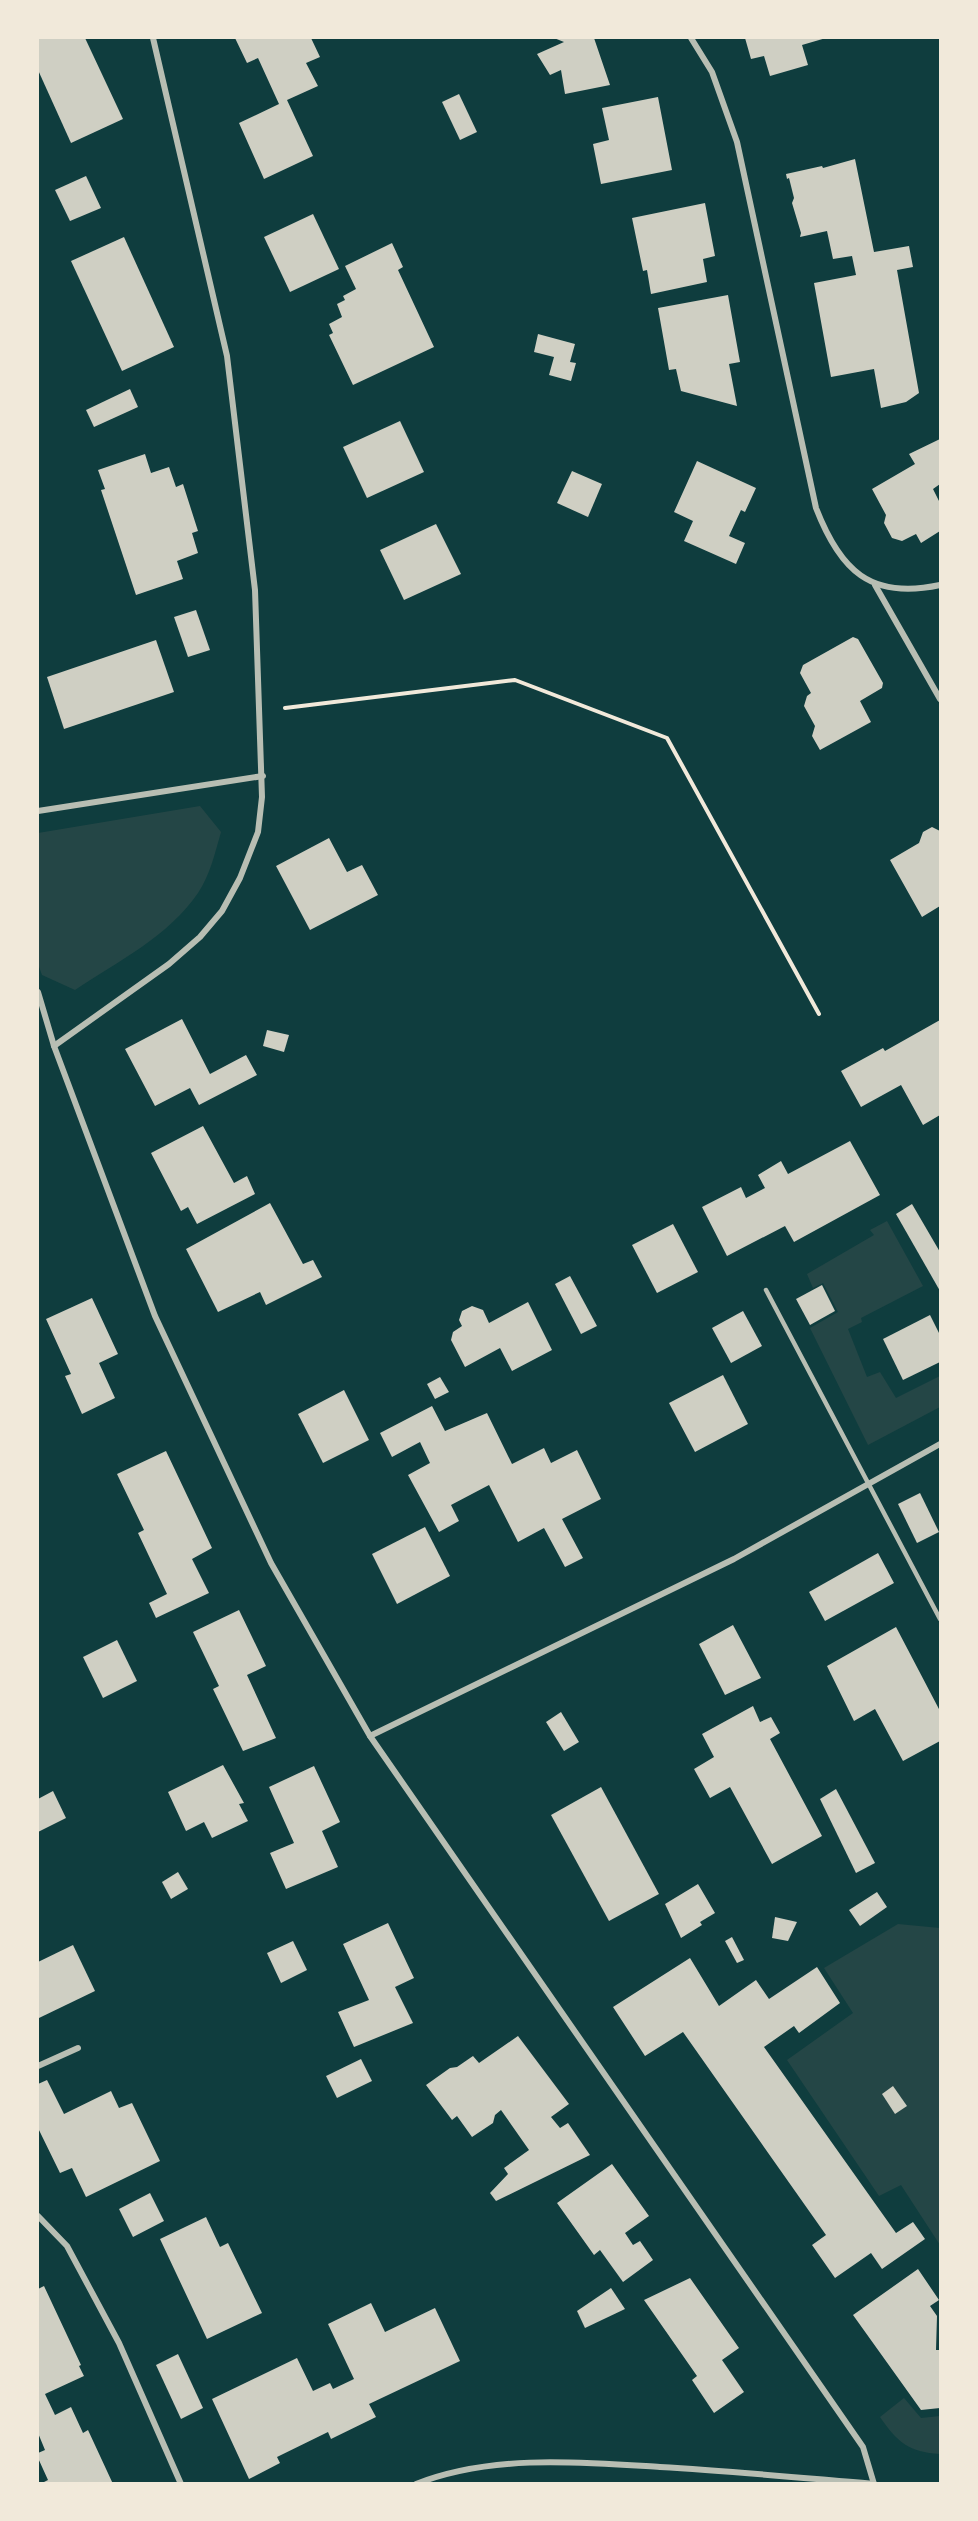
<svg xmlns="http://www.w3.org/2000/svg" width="978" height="2521" viewBox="0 0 978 2521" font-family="'Archivo Narrow',sans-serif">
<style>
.green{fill:#244646}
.building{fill:#cfcfc3}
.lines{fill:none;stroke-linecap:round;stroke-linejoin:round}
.path{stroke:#f1e9da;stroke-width:4}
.service{stroke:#b8beb3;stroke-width:4.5}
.minor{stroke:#b8beb3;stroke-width:6}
</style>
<rect width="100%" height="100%" fill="#0f3d3e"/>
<g class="green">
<path d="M200 806 221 832C215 853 210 875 198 893 169 936 117 962 75 990L42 975 38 964V833Z"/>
<polygon points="887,1221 923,1286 861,1318 862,1322 848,1329 867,1377 880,1372 896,1398 940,1376 940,1407 868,1445 810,1328 838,1312 823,1283 813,1288 807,1274 874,1235 870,1230"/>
<polygon points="898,1924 940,1928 940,2245 901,2185 879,2196 787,2060 853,2013 824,1968"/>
<path d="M904 2398 921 2418 940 2416V2454C909 2452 898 2443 880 2417Z"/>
</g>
<g class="building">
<polygon points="38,38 85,38 123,119 71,143 38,70"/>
<polygon points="235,38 311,38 320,57 306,63 318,86 287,100 313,156 264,179 239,123 279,104 258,58 247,63"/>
<polygon points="554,38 594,38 610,85 565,94 561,70 550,75 537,54 564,42"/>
<polygon points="745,38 826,38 802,45 808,65 770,76 764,56 751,59"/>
<polygon points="459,94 477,132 460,140 442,102"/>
<polygon points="658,97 672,170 601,184 593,144 609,140 602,108"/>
<polygon points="855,159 874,252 909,246 913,267 897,270 919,393 906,402 881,408 874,369 831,377 814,283 856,275 852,256 833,259 827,231 800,237 801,233 792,203 794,198 789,178 787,179 786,174 822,166 823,168"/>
<polygon points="86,176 101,208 70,221 55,190"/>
<polygon points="705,203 715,256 703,259 707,282 651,294 647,270 643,271 632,218"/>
<polygon points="313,214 339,269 290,292 264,237"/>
<polygon points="124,237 174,347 122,371 71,261"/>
<polygon points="392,243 403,267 398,270 434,347 353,385 329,335 333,333 329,324 342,317 337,304 345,300 343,296 356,289 345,266"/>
<polygon points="728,295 740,362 729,364 737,406 681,391 676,369 669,370 658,308"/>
<polygon points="538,334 575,344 570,362 576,363 571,381 549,375 554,357 534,352"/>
<polygon points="130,389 138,407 94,427 86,410"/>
<polygon points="400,421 424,472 367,498 343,447"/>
<polygon points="940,439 940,484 933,489 940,503 940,531 921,543 916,534 902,541 892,538 884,523 886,515 872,489 915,464 909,454"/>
<polygon points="145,454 151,473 169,467 176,487 183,484 198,531 192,533 198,553 177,561 183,579 136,595 101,490 105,489 98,470"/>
<polygon points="697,461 756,488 745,512 741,510 729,536 745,543 736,564 684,541 693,521 674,512"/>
<polygon points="572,471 602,484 588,517 557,503"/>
<polygon points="436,524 461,574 404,600 380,550"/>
<polygon points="196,610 210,650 188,657 174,617"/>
<polygon points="853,637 858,639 883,683 882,688 860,701 871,722 820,750 812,736 815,726 804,706 807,696 811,693 800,673 803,665"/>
<polygon points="156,640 174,692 64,729 47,677"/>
<polygon points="932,827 940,831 940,906 922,917 890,860 919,843 923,832"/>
<polygon points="329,838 347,872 362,865 378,895 310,930 276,866"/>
<polygon points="182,1019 210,1074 246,1055 257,1075 199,1105 190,1088 155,1106 125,1049"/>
<polygon points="940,1020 940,1115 923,1125 901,1085 861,1107 841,1071 883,1048 885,1051"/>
<polygon points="267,1030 289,1035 284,1052 263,1046"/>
<polygon points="203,1126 234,1183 247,1176 255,1194 197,1224 188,1207 181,1211 151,1153"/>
<polygon points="850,1141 880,1195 794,1242 785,1226 727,1256 702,1207 741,1187 746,1198 765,1188 758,1175 781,1161 788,1174"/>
<polygon points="270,1203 303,1264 313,1260 322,1277 266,1305 260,1292 218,1312 186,1249"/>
<polygon points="912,1204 940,1252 940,1291 896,1214"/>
<polygon points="673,1224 698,1272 657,1293 632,1245"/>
<polygon points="570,1276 597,1326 581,1334 555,1284"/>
<polygon points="822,1285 835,1311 810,1325 796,1299"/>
<polygon points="92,1298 118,1354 99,1363 115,1398 82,1414 65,1376 71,1374 46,1319"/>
<polygon points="528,1302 552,1350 512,1371 500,1348 465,1367 451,1340 453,1332 462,1326 459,1320 462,1311 472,1306 483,1310 489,1323"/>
<polygon points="743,1311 762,1346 731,1363 712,1328"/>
<polygon points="930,1315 940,1335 940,1362 903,1380 883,1339"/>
<polygon points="723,1375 748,1424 695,1452 669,1403"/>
<polygon points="440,1377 449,1392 435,1399 427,1384"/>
<polygon points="344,1390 369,1440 323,1463 298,1414"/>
<polygon points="432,1406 445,1431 487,1413 512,1464 544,1448 551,1463 577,1450 601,1499 562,1519 583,1558 565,1567 544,1528 518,1542 489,1485 451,1505 459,1521 439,1532 408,1475 430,1463 420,1442 392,1457 380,1433"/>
<polygon points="166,1451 212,1548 192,1559 209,1593 156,1618 149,1603 167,1594 138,1533 144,1530 117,1474"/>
<polygon points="920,1493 939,1532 917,1543 898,1504"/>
<polygon points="425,1527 450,1576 397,1604 372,1554"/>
<polygon points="878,1553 894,1583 825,1621 809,1592"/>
<polygon points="239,1610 266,1666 247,1675 276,1738 243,1751 213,1689 219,1686 193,1632"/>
<polygon points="733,1625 761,1678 725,1695 699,1644"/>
<polygon points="896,1627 940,1711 940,1741 903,1761 875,1709 854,1721 827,1666"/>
<polygon points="117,1640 137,1681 103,1698 83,1657"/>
<polygon points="753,1706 760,1722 771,1717 780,1733 770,1739 822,1836 772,1864 730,1787 710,1798 694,1769 714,1757 702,1734"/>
<polygon points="561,1712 579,1742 564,1751 546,1722"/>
<polygon points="223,1765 244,1803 239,1804 248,1821 212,1838 204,1822 186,1831 168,1792"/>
<polygon points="314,1766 340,1822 322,1831 338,1867 286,1889 270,1853 294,1843 269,1787"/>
<polygon points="601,1787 659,1894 609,1921 551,1815"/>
<polygon points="836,1789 875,1863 856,1873 820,1799"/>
<polygon points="53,1791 66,1818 38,1832 38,1799"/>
<polygon points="178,1872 188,1889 171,1899 162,1882"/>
<polygon points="698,1884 715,1913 700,1922 702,1925 681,1938 665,1904"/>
<polygon points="877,1892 887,1907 860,1926 849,1910"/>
<polygon points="775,1917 797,1922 788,1941 772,1938"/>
<polygon points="388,1923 414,1978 395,1987 413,2023 354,2047 338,2012 369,2000 343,1944"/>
<polygon points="732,1937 744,1960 737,1963 725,1941"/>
<polygon points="293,1941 307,1970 281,1983 267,1953"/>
<polygon points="73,1945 95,1991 39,2018 38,1962"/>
<polygon points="690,1958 719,2006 756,1980 769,1999 817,1967 840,2003 799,2033 794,2026 764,2047 896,2233 913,2222 925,2239 882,2269 871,2253 835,2278 812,2245 826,2235 683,2032 645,2056 613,2007"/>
<polygon points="518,2036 569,2104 551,2117 560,2128 568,2123 590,2155 496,2201 490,2193 508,2174 504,2168 529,2150 501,2110 495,2115 493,2123 472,2137 457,2116 452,2120 426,2085 450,2068 457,2067 473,2056 479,2063"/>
<polygon points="361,2059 372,2081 337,2098 326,2076"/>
<polygon points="47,2080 64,2114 111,2091 119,2108 132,2103 160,2161 86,2197 72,2168 60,2173 38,2128 38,2084"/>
<polygon points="893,2086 907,2106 895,2114 882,2094"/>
<polygon points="612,2164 649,2216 625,2233 633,2245 640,2241 653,2260 623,2282 600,2250 594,2255 557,2203"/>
<polygon points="150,2193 164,2221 133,2237 119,2209"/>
<polygon points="206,2217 220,2247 228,2243 262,2313 207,2339 160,2239"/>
<polygon points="918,2269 939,2300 930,2306 937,2316 936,2350 940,2350 940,2408 921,2410 853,2315"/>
<polygon points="690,2278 739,2348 722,2360 744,2392 714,2413 692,2380 697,2376 644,2300"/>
<polygon points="44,2286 81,2365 79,2366 84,2376 45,2394 55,2415 71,2407 83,2433 88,2430 113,2484 40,2484 48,2480 38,2458 38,2453 45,2450 38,2433 38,2289"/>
<polygon points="611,2288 625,2309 585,2328 577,2311"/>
<polygon points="371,2303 385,2332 435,2308 460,2361 369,2404 376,2417 331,2439 328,2432 277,2457 280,2463 249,2479 212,2399 297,2358 313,2391 330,2383 333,2389 354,2379 328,2324"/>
<polygon points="178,2354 203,2408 181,2419 156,2365"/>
</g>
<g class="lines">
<polyline class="path" points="285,708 515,680 667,738 819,1014"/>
<polyline class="service" points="766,1290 940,1619"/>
<g class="minor">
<path d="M691 38 712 72 737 142 816 508C840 570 870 600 940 585"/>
<polyline points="875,585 940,699"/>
<polyline points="38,811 263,776"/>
<polyline points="38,992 54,1046 155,1316 271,1563 370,1736 863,2447 874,2484"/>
<polyline points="54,1046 169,964 200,937 222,911 240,878 258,832 262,797 255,590 227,356 153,38"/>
<polyline points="370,1736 734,1559 940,1444"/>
<polyline points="38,2066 78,2048"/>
<polyline points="38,2216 67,2246 119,2343 181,2484"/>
<path d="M416 2484C492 2454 581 2462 660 2467 731 2471 803 2478 874 2484"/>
</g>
</g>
<rect width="978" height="2521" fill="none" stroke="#f1e9da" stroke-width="78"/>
</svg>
